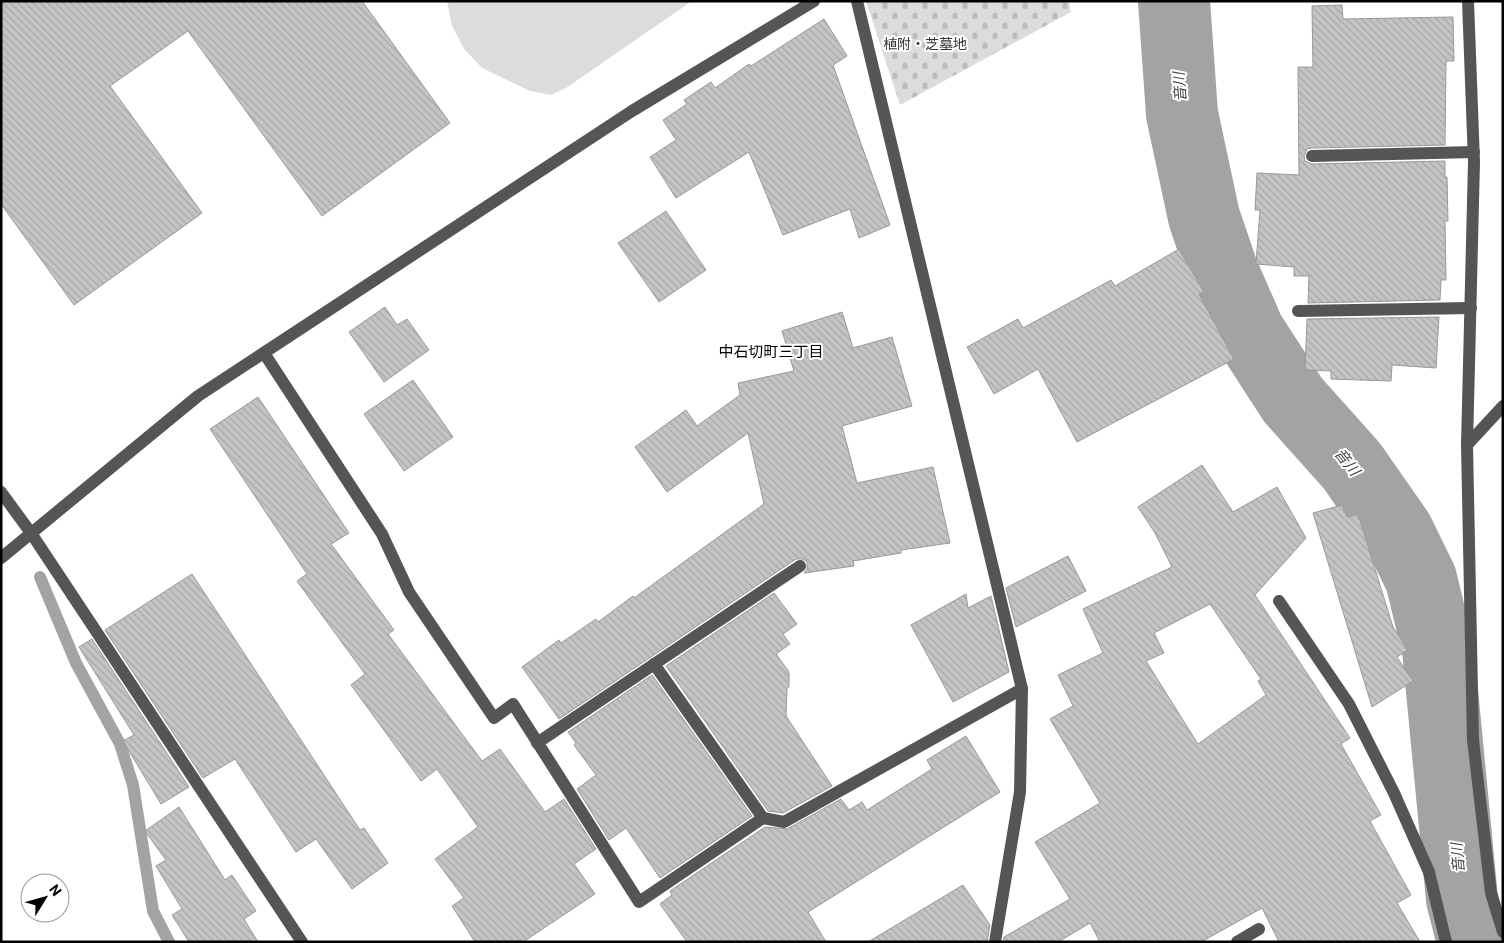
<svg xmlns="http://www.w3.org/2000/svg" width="1504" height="943" viewBox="0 0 1504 943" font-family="Roboto,'Noto Sans JP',sans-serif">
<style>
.cemetery{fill:url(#cemetery-stones)}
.pitch{fill:#dcdcdc}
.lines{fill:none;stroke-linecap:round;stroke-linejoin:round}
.stream{stroke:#a3a3a3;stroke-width:12}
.river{stroke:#a3a3a3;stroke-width:72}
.building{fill:url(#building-back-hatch);stroke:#999;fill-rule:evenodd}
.minor{stroke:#555;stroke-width:12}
.labels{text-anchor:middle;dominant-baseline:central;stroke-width:4;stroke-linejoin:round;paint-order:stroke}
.park-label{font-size:14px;fill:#333;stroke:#fff}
.water-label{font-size:15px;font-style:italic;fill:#444;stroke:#fff}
.neighbourhood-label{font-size:15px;fill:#000;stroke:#fff}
</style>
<defs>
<pattern id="cemetery-stones" width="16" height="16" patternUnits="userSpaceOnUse" patternTransform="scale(1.25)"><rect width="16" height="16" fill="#dcdcdc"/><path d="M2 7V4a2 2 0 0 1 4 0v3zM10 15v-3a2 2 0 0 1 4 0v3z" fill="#bbb"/></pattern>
<pattern id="building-back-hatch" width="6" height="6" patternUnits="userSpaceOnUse" patternTransform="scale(1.25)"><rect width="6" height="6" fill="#c4c4c4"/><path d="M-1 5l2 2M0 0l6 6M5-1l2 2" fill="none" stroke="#a7a7a7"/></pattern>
</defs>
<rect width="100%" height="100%" fill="#fff"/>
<polygon class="cemetery" points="866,1 1069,1 1071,12 900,105"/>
<polygon class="pitch" points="447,1 692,1 566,88 551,95 530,91 482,68 465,50 452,26"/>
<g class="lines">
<polyline class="stream" points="40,577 76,663 120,744 133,785 153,911 169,942"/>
<polyline class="river" points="1174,1 1182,114 1204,217 1222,270 1249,332 1293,400 1352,466 1398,532 1421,579 1438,649 1462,899 1473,942"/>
</g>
<g class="building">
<polygon points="1,1 362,1 450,123 322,216 188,31 110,86 202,213 74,305 1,204"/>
<polygon points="1342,5 1343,19 1453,17 1454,61 1446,61 1445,145 1312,148 1307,149 1304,156 1305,161 1312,164 1445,161 1445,177 1447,177 1448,221 1445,221 1446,280 1441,280 1440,300 1308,303 1309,276 1294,276 1294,267 1256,264 1260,210 1255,210 1257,173 1299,175 1298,67 1313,67 1312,6"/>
<polygon points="824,19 847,56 833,65 890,225 859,238 850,209 783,235 749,152 676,198 650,157 676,140 663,120 687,104 684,100 711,82 715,88 749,64 751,66"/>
<polygon points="666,211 706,270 659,302 618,243"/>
<polygon points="1179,249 1204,292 1199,294 1234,359 1077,442 1038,369 994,394 967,347 1018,319 1023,328 1111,280 1115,286"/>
<polygon points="385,307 397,325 407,319 429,350 384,382 349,332"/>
<polygon points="842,312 853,348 892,337 912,406 842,426 857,483 933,467 950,543 901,550 901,553 853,561 854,566 804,573 807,569 807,562 803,559 796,559 559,719 522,667 559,640 561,643 596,619 598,622 633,596 634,598 764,504 748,433 667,492 635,447 686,410 697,426 740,395 738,383 794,371 782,331"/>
<polygon points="1439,317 1436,368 1392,365 1391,381 1331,379 1331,371 1305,370 1307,319"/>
<polygon points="413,380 453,437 404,471 364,414"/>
<polygon points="258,397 349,533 331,544 394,630 388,634 482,761 500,749 545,812 564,799 596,849 574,864 595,894 523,942 475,942 452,906 464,898 435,859 478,827 437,769 421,781 351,685 365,674 297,581 307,574 210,429"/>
<path d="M1202 465 1233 512 1277 487 1306 538 1255 595 1350 738 1341 744 1381 815 1370 821 1411 895 1397 903 1420 942H1279L1262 908 1201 942H1100L1090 923 1058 942H1003L1004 937 1070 899 1035 842 1100 803 1050 719 1073 706 1058 675 1103 653 1083 609 1172 567 1155 533 1138 507ZM1210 604 1261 679 1258 681 1266 695 1198 744 1146 661 1164 653 1154 633Z"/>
<polygon points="1342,505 1347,517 1358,514 1393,627 1408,650 1397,657 1413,681 1372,707 1313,513"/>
<polygon points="1068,556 1086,591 1016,627 1006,588"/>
<polygon points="192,574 360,830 364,828 388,863 352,889 316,839 296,852 235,759 203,778 105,630"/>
<polygon points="774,593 797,624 783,634 790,644 776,654 789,672 789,687 787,688 786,716 832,786 783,813 768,811 666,666"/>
<polygon points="966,594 968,608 991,596 1009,672 953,702 911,625"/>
<polygon points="92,639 189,787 161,804 123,741 134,735 79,647"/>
<polygon points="652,675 752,816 660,878 626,828 609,840 577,789 596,775 574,745 576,743 568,732"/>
<polygon points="966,736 1000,792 808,912 826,942 687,942 660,904 672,895 670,891 765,827 787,829 841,799 849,810 862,802 867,810 932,769 927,760"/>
<polygon points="179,807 225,880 232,875 256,911 244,919 258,942 189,942 172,915 182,909 156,866 166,860 145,831"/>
<polygon points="963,885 990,925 987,942 868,942"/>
</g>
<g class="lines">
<g class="minor">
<polyline points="857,1 1022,689 1020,792 995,942"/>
<polyline points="1468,1 1474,162 1467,445 1473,740 1491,893 1503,932"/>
<polyline points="1312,156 1474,152"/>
<polyline points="1298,311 1471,308"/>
<polyline points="264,353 382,534 409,592 494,718 513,704 639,902 763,818"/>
<polyline points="1467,445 1503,406"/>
<polyline points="1,492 31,533 302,942"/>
<polyline points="1,558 198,396 632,111 814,1"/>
<polyline points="1279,601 1349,704 1394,793 1429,872 1446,942"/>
<polyline points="654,664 763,818 784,822 1022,689"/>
<polyline points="537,743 800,566"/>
<polyline points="1237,942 1259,929"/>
</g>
</g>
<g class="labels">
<g class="park-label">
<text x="925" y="44">植附・芝墓地</text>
</g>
<g class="water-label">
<text transform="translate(1180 87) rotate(-94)">音川</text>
<text transform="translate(1347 462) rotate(51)">音川</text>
<text transform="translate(1458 858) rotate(-95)">音川</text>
</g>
<g class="neighbourhood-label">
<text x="771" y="352">中石切町三丁目</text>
</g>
</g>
<rect width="1504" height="943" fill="none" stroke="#000000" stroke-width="5"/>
<g transform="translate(45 898) rotate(53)"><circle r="24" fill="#ffffff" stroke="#999999"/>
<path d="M0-4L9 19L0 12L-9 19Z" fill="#000000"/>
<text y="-8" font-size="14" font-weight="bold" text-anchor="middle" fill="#000000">N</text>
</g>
</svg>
